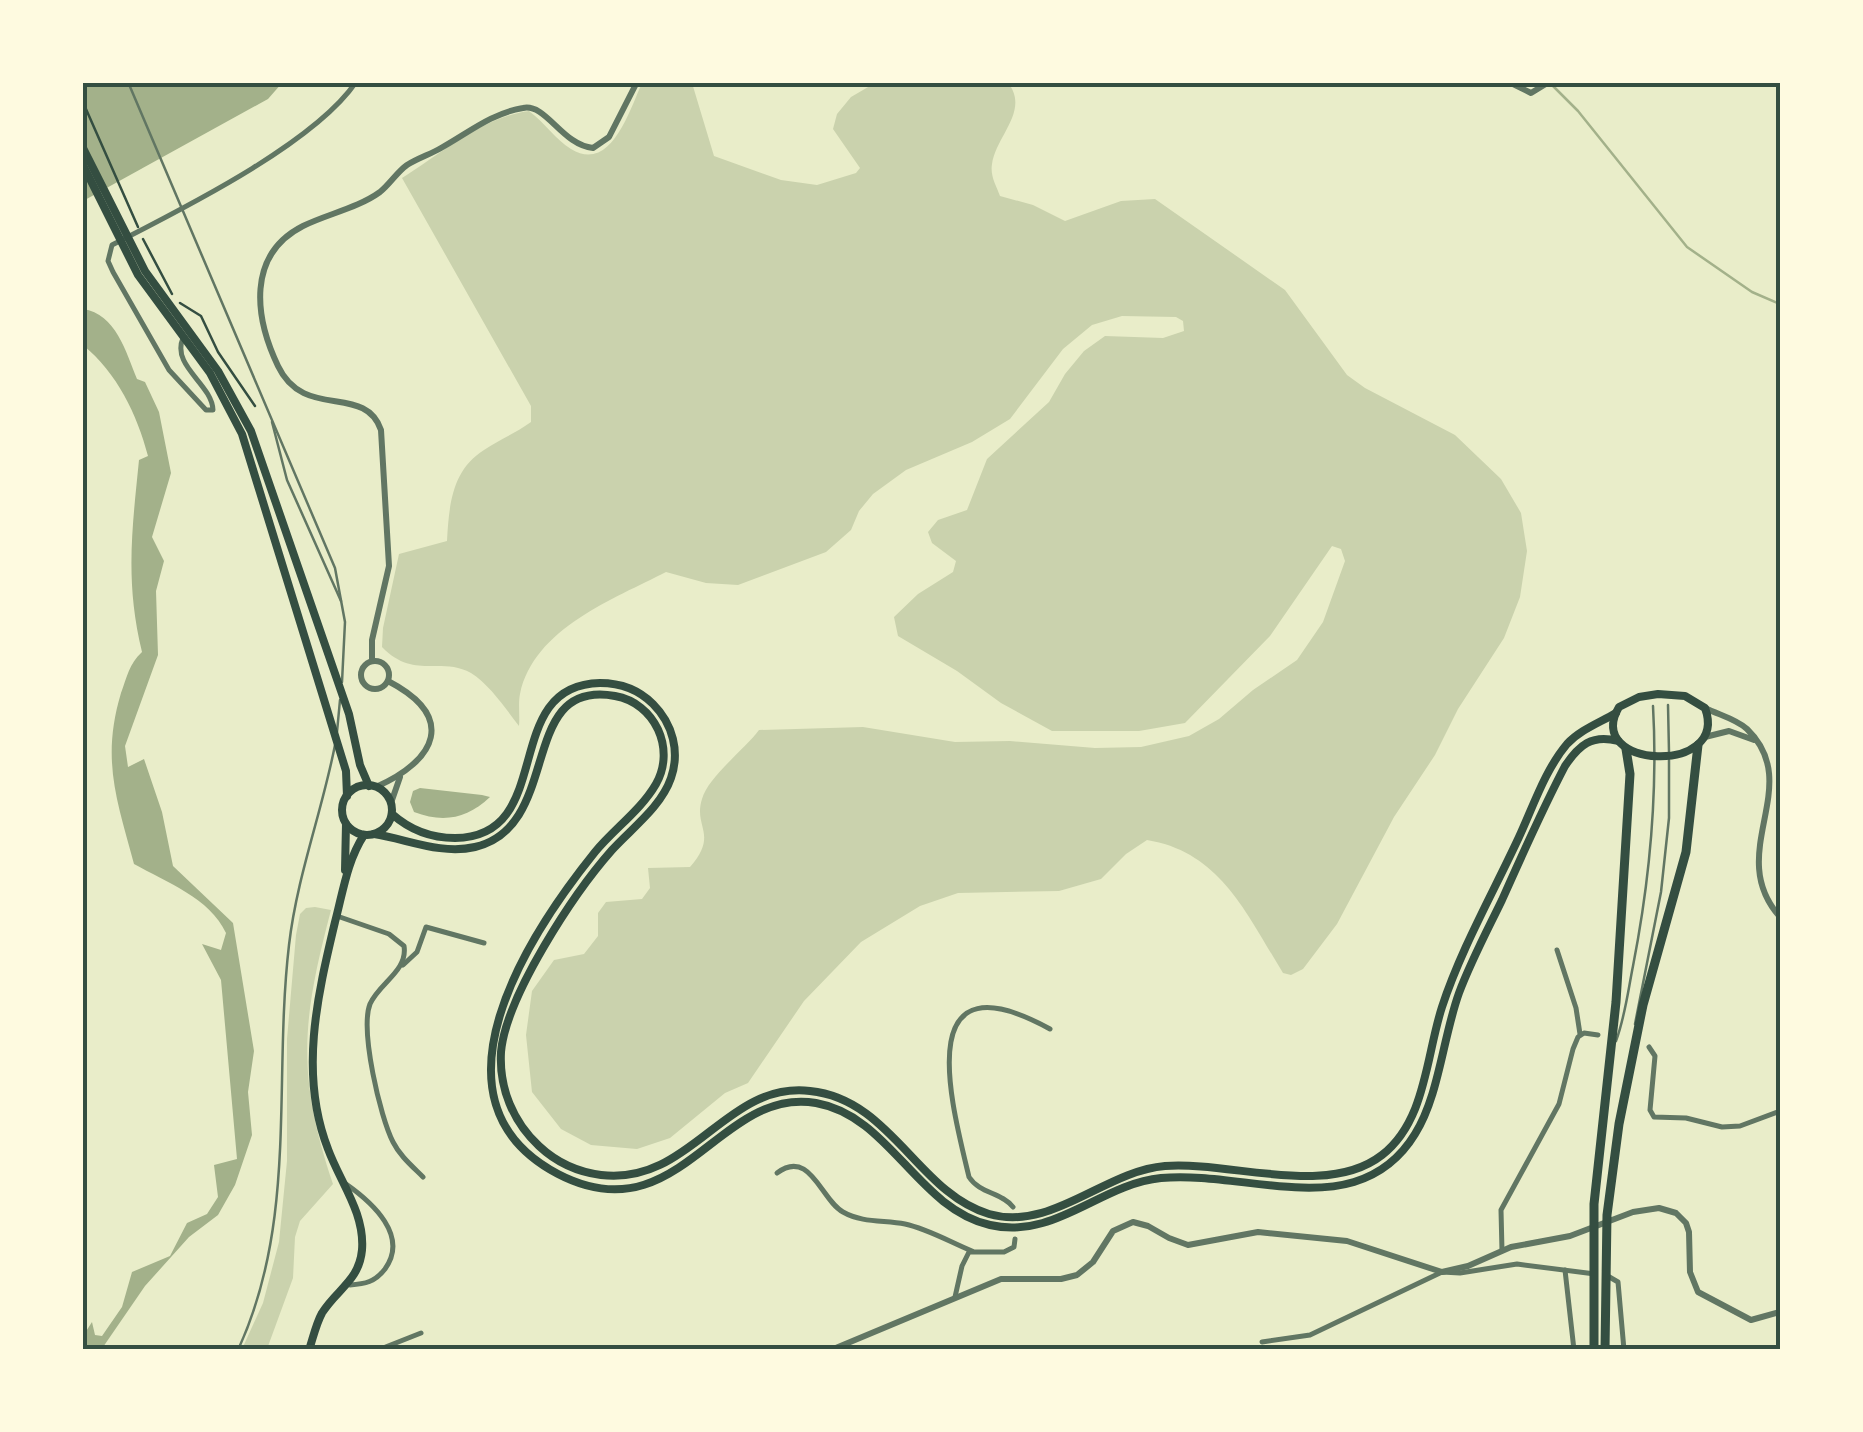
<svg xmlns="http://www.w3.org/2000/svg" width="1863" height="1432" viewBox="0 0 1863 1432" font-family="Mulish,sans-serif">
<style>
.green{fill:#cad2ad}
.water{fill:#a3b18a}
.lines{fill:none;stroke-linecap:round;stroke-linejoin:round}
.stream{stroke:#a3b18a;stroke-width:2.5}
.path{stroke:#344e41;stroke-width:2.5}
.service{stroke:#617663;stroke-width:2.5}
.minor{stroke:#617663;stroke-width:5}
.tertiary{stroke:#617663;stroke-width:6}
.primary{stroke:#344e41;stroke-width:8}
.motorway{stroke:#344e41;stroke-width:9}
.neatline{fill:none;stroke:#344e41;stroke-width:4}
</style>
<rect width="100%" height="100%" fill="#e9edc9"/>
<g class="green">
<path d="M642 83H692L714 156 781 180 817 185 856 173 860 168 833 129 837 114 851 97 875 83H1008C1030 110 996 136 992 164 990 176 996 185 1000 196L1033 205 1065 221 1121 201 1155 199 1285 290 1347 375 1365 388 1455 435 1501 479 1521 513 1527 551 1520 597 1504 638 1458 709 1435 755 1394 817 1337 924 1303 969 1291 975 1283 973C1247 915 1221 852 1147 840L1126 854 1101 879 1059 891 958 893 920 906 861 942 804 1001 748 1083 725 1093 670 1138 637 1149 591 1145 561 1129 532 1092 526 1035 532 991 554 960 584 954 598 936V913L606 902 642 899 650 888 648 868 690 867C719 834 693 827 702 799 708 777 745 749 759 730L863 727 955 742 1010 741 1095 748 1141 747 1189 736 1219 719 1253 690 1297 660 1323 622 1345 561 1341 549 1332 546 1270 636 1185 723 1139 731H1052L1001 703 957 671 898 636 894 617 918 594 953 572 956 561 932 543 928 532 938 520 967 510 987 459 1049 402 1065 374 1084 351 1105 336 1163 338 1184 331 1183 321 1176 317 1122 316 1092 325 1063 349 1010 419 972 442 906 470 873 494 859 511 851 530 826 552 738 585 706 583 666 572C614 599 534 628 520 694 518 704 520 716 519 726 505 708 490 685 471 673 440 656 414 680 382 647L383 628 399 554 447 541C449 505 452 470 484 450 499 440 516 433 531 422V406L402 178C441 154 482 117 529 111 544 122 556 140 571 149 611 174 630 109 642 83Z"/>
<path d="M315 907 331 910C302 1020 296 1074 333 1184L300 1221 295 1237 293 1278 267 1349H242L263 1303 279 1242 287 1161V1039L296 935 300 914 306 908Z"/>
</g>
<g class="water">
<polygon points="83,83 282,83 268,99 83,201"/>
<path d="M83 309C116 314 126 352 137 379L145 382 159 412 171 473 152 537 164 561 156 591 158 655 125 746 128 767 144 759 162 812 173 866 233 923 254 1051 248 1092 252 1135 235 1185 218 1215 189 1237 145 1286 101 1350 83 1349V1336L92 1322 95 1335 102 1336 122 1307 132 1272 170 1256 187 1223 207 1214 218 1197 214 1165 237 1159 221 980 202 944 221 950 226 933C210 898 166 882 134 864 117 800 101 760 121 693 127 677 129 664 142 652 125 582 132 530 139 460L148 456C137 414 117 373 83 345Z"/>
<path d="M420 788 482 795 490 797C467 819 443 823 414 812L410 802 413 791Z"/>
</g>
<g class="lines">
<polyline class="stream" points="1550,83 1578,111 1687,247 1752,292 1780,304"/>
<g class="path">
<polyline points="82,100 138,227"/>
<polyline points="143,239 172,294"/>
<polyline points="180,303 201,316 218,352 255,406"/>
</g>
<g class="service">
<polyline points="128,82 335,568 345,622 342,682"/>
<polyline points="272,422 287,480 341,601"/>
<polyline points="1668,705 1669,752"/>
<polyline points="337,732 340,700"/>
<polyline points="1635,1024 1661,892 1669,818 1669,760"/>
<path d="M1616 1041C1625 1017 1628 991 1633 966 1650 879 1658 795 1653 706"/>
<path d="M238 1350C298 1220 273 1082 289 945 297 876 322 812 335 745"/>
</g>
<g class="minor">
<path d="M183 338C171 366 212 384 213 410H206L169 370 113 272 108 261 112 245C180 210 314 144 356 82"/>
<path d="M337 916 389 934 404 946C408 971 379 983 370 1004 360 1030 380 1117 393 1142 400 1156 412 1166 423 1177"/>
<polyline points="1557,950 1576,1008 1580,1034"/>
<polyline points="403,965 417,952 426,927 484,943"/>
<polyline points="1649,1047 1655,1056 1650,1110 1654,1117 1686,1118 1722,1127 1740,1126 1780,1111"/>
<path d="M777 1173C810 1148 821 1200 843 1212 862 1223 884 1220 905 1224 928 1229 950 1242 972 1251"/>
<path d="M346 1184C373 1203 409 1236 385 1269 375 1282 365 1284 350 1285"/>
<path d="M1013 1207C1001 1192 980 1194 969 1177 951 1102 910 952 1050 1029"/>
<polyline points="1502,1251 1501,1210 1559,1104 1573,1049 1578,1037 1584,1033 1598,1035"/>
<polyline points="1565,1270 1574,1350"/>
<polyline points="1606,1275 1618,1282 1624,1350"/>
<polyline points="955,1297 962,1266 969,1252 1004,1252 1014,1247 1015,1239"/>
<polyline points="1262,1342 1310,1335 1442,1272 1460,1273 1517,1264 1595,1274"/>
<polyline points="378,1350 421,1333"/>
</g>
<g class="tertiary">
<polyline points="1509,82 1531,93 1549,82"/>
<circle cx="375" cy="675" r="14"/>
<path d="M372 661V640L389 566 381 430C365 383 304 421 278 366 255 318 246 255 303 226 327 214 358 208 380 192 390 184 397 172 407 165 418 158 431 154 441 148 468 133 492 113 523 108 546 103 562 145 593 148L609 137 637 82"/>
<path d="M1705 708C1719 715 1736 719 1747 729 1806 786 1723 853 1780 917"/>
<polyline points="1705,737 1729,731 1754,740"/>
<path d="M376 787C437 760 457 717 388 681"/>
<polyline points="391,803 400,777"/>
<polyline points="831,1350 1001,1279 1061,1279 1077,1275 1093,1262 1113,1231 1133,1222 1148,1226 1169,1238 1188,1245 1258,1232 1347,1241 1442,1272 1468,1266 1511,1247 1570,1236 1633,1212 1659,1208 1676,1213 1686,1223 1689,1232 1690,1272 1698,1292 1751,1320 1780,1312"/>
</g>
<g class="primary">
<polyline points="82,146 145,271 218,371 251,431 349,714 360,765 369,786"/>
<polyline points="82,163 138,275 210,373 242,434 346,771 347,796"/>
<path d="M1658 694 1685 696 1705 708C1730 776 1582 769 1619 707L1639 697Z"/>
<circle cx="367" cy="810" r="25"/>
<path d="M392 814C410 830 430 838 455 838 558 837 498 685 600 683 620 683 639 690 653 704 673 724 680 752 671 778 661 807 632 828 612 850 574 893 506 996 501 1052 499 1088 513 1122 539 1146 556 1162 578 1172 601 1175 691 1186 725 1081 810 1091 891 1099 918 1193 989 1214 1052 1232 1104 1171 1165 1166 1231 1161 1327 1198 1382 1155 1426 1121 1426 1056 1442 1007 1461 949 1493 893 1519 837 1533 807 1545 770 1567 744 1580 730 1599 723 1616 713"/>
<path d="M374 834C407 839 441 855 475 847 564 826 516 678 615 696 655 703 676 749 656 784 641 810 614 829 595 852 529 934 419 1101 558 1174 679 1237 718 1086 816 1103 890 1116 917 1208 990 1225 1055 1240 1100 1184 1161 1178 1221 1172 1298 1199 1354 1182 1380 1174 1401 1157 1415 1134 1439 1096 1443 1037 1459 993 1471 961 1487 931 1502 900 1522 855 1542 810 1565 766 1579 745 1592 734 1618 741"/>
<polyline points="345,870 346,824"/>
<path d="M309 1350C313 1338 316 1324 322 1313 337 1289 359 1281 362 1250 365 1213 340 1182 328 1149 299 1075 317 997 335 922 343 892 347 861 364 835"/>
</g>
<g class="motorway">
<polyline points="1594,1350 1594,1204 1616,1002 1630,774 1626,749"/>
<polyline points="1605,1350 1607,1215 1619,1124 1643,1005 1686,852 1698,745"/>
</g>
</g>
<rect width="1863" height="1432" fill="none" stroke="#fefae0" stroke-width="170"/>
<rect x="85" y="85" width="1693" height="1262" class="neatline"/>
</svg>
